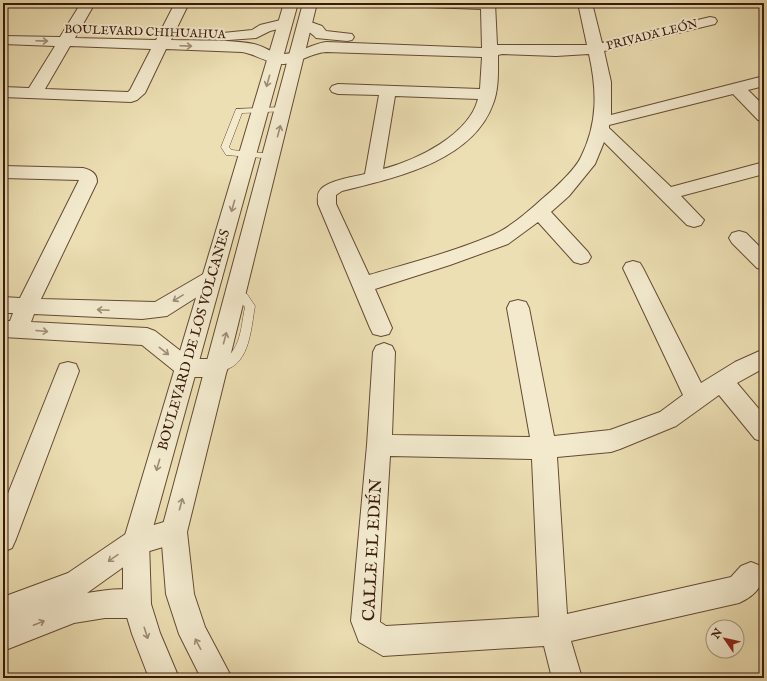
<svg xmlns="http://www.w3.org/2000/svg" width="767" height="681" viewBox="0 0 767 681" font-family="'IM FELL English',serif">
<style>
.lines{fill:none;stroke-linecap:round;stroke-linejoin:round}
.service-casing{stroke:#654a34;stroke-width:1}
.minor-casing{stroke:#654a34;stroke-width:2}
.tertiary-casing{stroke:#654a34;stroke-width:2}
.service{fill:#f3eace;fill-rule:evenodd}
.minor{fill:#f3eace;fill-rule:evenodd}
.tertiary{fill:#f3eace;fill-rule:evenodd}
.oneway{stroke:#9f8c76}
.labels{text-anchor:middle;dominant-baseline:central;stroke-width:4;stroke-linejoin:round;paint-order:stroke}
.far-street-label{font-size:12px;fill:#38190a;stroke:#f3eace}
.street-label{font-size:14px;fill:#38190a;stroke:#f3eace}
.near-street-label{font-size:17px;fill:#38190a;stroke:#f3eace}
</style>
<rect width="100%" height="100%" fill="#ecdfb3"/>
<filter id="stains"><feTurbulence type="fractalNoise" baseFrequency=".005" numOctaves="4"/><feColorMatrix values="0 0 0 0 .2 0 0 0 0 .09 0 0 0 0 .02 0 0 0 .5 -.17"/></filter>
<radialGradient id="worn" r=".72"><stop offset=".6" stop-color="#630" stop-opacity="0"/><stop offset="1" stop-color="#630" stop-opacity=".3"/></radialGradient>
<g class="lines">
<defs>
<g id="service">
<polygon points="284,107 288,109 287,111 242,113 229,147 232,150 272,154 275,155 275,159 226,155 221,147 236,109"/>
<path d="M236 290 247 294 255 306C251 328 250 363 225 370 220 372 218 373 213 371L211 368 213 365C241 355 240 332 245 307 240 301 233 298 231 294Z"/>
</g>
<g id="minor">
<path d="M81 3H95L75 38 156 40 175 3H189L171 40C198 41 227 39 254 44 264 46 271 53 282 54 296 55 311 44 326 42L482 48 481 9 428 7 423 6 421 3H495L497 45H587L578 3H592L602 43 710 17 715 18 717 21 715 24 604 51 611 82V115L764 76V86L748 90 764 106V121L758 120 733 94 609 125V128L671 187 764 162V174L681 196 704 220 701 225 694 227 687 225 604 142 595 164 569 196 551 212 588 252 591 257 588 262 581 264 574 262 538 222 508 244 450 265 375 289 392 328 389 334 381 336 373 334 370 328 318 204C318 200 317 195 319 192 324 181 353 177 365 174L379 95 338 94 332 92 330 89 332 86 338 84 480 89 482 57 326 52C311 53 299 63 284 64 268 64 256 54 242 52L166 49 145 93 137 100 131 102 3 97V87L29 88 55 46 3 44V36L60 37ZM70 46 151 49 130 90 128 92 45 89ZM502 54 556 56 589 54C597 90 598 123 581 157 575 170 553 190 542 199 529 211 509 228 493 235 453 252 410 263 369 275L336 204V195L342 191C394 178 472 162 493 104 499 89 498 71 498 55ZM395 96 478 99C469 135 417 160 383 169Z"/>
<polygon points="285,19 290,20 292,23 290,26 270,31 256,38 228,40 223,39 221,36 223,33 252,30 260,25"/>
<path d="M305 20 322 26 326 31 352 34 354 37 352 40 347 41 316 38C310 30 302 31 298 24L300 21Z"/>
<path d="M3 166 83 168C91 170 97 173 97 182L41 299 155 302 205 273 212 270 219 273 222 278 219 283 167 316 142 319 34 314 31 322 147 328 155 331 191 359H217L225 362 228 368 225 374 217 377H186L178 374 142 345 3 337V321H10L13 313H3V297L20 298 79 180 3 178Z"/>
<polygon points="739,231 746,233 764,251 764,270 757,268 732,243 729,238 732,233"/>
<path d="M633 261 640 263 643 268 701 383 735 362 764 349V368L737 383 764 415V442L755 439 719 395 676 426 620 449 611 452 557 457 567 614 731 577 741 566 751 562 761 566C767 584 755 596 739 603L571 641 582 678H552L544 646 383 656 359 642 351 621 367 445 373 352 376 346 384 343 392 346 395 352 392 435 530 437 507 308 510 302 518 300 526 302 529 308 554 436 610 430 660 412 683 395 623 268 626 263ZM390 456 532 459 539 617 386 626 380 622Z"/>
<polygon points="68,362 76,364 79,371 16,539 12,548 3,552 3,506 57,371 60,364"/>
<path d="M174 519 183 523 187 532 183 541 143 553 87 593C106 590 129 586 147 594L151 604 147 614 137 618H105L74 623 3 651V597L68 573 127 533Z"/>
</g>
<g id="tertiary">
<polygon points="284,3 298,3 149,542 151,604 160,633 179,678 149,678 132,634 123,604 123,542"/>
<polygon points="303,3 317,3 187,532 194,594 205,627 232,678 201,678 179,634 166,594 161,532"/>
</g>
</defs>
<use href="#service" class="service-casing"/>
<use href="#minor" class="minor-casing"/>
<use href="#tertiary" class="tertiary-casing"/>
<use href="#service" class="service"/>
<use href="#minor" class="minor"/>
<use href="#tertiary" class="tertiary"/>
</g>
<defs><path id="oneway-shaft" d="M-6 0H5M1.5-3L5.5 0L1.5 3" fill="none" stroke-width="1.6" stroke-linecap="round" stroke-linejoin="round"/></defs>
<g class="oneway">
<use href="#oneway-shaft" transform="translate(42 41) rotate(2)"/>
<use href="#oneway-shaft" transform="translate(186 46) rotate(2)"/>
<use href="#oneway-shaft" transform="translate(268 81) rotate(106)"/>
<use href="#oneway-shaft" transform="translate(279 131) rotate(-75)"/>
<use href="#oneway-shaft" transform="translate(233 206) rotate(106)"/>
<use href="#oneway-shaft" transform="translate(178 298) rotate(149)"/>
<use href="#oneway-shaft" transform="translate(103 310) rotate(-177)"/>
<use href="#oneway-shaft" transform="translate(42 331) rotate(5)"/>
<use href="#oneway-shaft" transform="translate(225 338) rotate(-75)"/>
<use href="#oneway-shaft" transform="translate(164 351) rotate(38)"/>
<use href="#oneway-shaft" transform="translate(158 465) rotate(106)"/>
<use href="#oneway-shaft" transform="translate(181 504) rotate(-75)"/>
<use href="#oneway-shaft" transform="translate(113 558) rotate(145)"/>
<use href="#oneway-shaft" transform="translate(39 623) rotate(-22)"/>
<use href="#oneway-shaft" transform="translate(146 633) rotate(72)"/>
<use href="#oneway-shaft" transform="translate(198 644) rotate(-118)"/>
</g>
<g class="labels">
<g class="far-street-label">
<text transform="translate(145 32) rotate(2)">BOULEVARD CHIHUAHUA</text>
<text transform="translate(652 35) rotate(-14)">PRIVADA LEÓN</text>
</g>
<g class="street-label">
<text transform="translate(194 340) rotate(-74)">BOULEVARD DE LOS VOLCANES</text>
</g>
<g class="near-street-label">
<text transform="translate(373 550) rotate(-87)">CALLE EL EDÉN</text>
</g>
</g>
<rect width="767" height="681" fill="none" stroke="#ecdfb3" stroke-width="16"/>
<rect x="4" y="4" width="759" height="673" fill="none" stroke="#38190a" stroke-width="2"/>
<rect x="8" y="8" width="751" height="665" fill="none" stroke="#38190a"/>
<g transform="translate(725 639) rotate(304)"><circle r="19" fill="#f3eace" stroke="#a89680"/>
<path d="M0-3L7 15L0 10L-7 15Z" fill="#8f2418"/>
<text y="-6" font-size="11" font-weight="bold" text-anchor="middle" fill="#38190a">N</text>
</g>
<rect width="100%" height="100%" filter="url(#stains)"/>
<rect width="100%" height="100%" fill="url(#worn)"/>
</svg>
